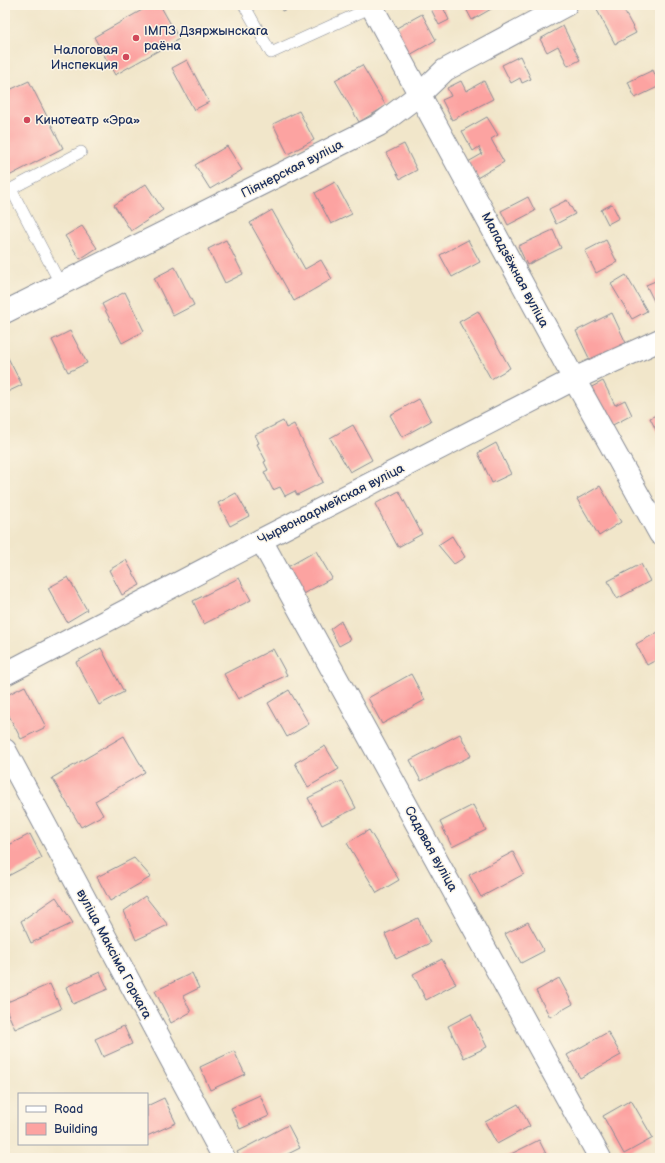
<svg xmlns="http://www.w3.org/2000/svg" width="665" height="1163" viewBox="0 0 665 1163" font-family="'Balsamiq Sans',sans-serif">
<style>
.building{fill:#fca3a1}
.lines{fill:none;stroke-linecap:round;stroke-linejoin:round}
.service-casing{stroke:#868a94;stroke-width:12}
.minor-casing{stroke:#868a94;stroke-width:24}
.service{stroke:#fff;stroke-width:11}
.minor{stroke:#fff;stroke-width:22}
.poi-dot{fill:#d1495b;stroke:#fcf5e5;stroke-width:1.5}
.labels{text-anchor:middle;dominant-baseline:central;stroke-width:3;stroke-linejoin:round;paint-order:stroke}
.poi-label{font-size:13px;fill:#1b2f5e;stroke:#fcf5e5;text-anchor:start}
.street-label{font-size:13px;fill:#1b2f5e;stroke:#fcf5e5}
</style>
<rect width="100%" height="100%" fill="#fcf5e5"/>
<filter id="ink" filterUnits="userSpaceOnUse"><feTurbulence type="fractalNoise" baseFrequency=".025" numOctaves="2"/><feDisplacementMap in="SourceGraphic" scale="8" xChannelSelector="R" yChannelSelector="G"/><feConvolveMatrix kernelMatrix="1 2 1 2 8 2 1 2 1" color-interpolation-filters="sRGB"/></filter>
<filter id="wash" filterUnits="userSpaceOnUse"><feTurbulence type="fractalNoise" baseFrequency=".012" numOctaves="4" result="noise"/><feDisplacementMap in="SourceGraphic" scale="16" xChannelSelector="R" yChannelSelector="G"/><feGaussianBlur stdDeviation="0.9" result="paint"/><feColorMatrix in="noise" values="0 0 0 0 0 0 0 0 0 0 0 0 0 0 0 0 0 1.4 0 .05"/><feComposite in="paint" operator="in"/></filter>
<g filter="url(#wash)">
<rect width="100%" height="100%" fill="#f1e6ca"/>
<g id="blocks">
<g class="building">
<polygon points="151,5 160,5 179,39 115,75 94,37"/>
<polygon points="279,5 295,5 282,11"/>
<polygon points="429,5 442,5 449,20 439,25"/>
<polygon points="464,5 498,5 472,20"/>
<polygon points="606,5 621,5 636,33 615,44 597,10"/>
<polygon points="422,14 436,40 408,56 393,30"/>
<polygon points="563,26 580,60 568,66 558,46 547,52 540,39"/>
<polygon points="520,56 531,79 522,83 520,78 511,83 502,65"/>
<polygon points="187,60 209,102 194,110 172,68"/>
<polygon points="362,65 386,106 359,122 335,80"/>
<polygon points="653,70 660,86 635,98 628,82"/>
<polygon points="29,81 63,148 5,178 5,92"/>
<polygon points="461,81 466,91 484,81 493,99 452,120 442,100 451,96 447,88"/>
<polygon points="299,111 314,140 288,154 273,124"/>
<polygon points="487,117 498,135 491,139 504,162 477,178 468,162 482,154 479,147 473,151 462,131"/>
<polygon points="404,144 417,170 400,179 386,153"/>
<polygon points="227,146 242,170 210,189 195,165"/>
<polygon points="335,182 352,214 331,224 315,193"/>
<polygon points="146,184 163,210 131,231 114,205"/>
<polygon points="528,197 535,211 508,225 501,211"/>
<polygon points="567,200 575,214 556,224 549,209"/>
<polygon points="612,204 619,218 608,224 601,210"/>
<polygon points="272,210 305,269 321,260 332,279 294,301 250,223"/>
<polygon points="82,226 97,248 80,259 65,236"/>
<polygon points="553,230 561,248 527,265 518,246"/>
<polygon points="226,240 243,274 225,283 208,249"/>
<polygon points="468,240 480,262 452,277 440,255"/>
<polygon points="606,240 617,262 596,273 585,251"/>
<polygon points="175,267 194,305 173,316 154,278"/>
<polygon points="626,275 647,311 632,319 611,284"/>
<polygon points="660,279 660,313 646,285"/>
<polygon points="125,292 144,331 122,343 102,304"/>
<polygon points="478,311 510,368 491,379 459,322"/>
<polygon points="612,313 626,343 590,360 576,331"/>
<polygon points="70,331 87,363 68,372 52,340"/>
<polygon points="5,352 22,385 5,393"/>
<polygon points="603,381 615,405 625,400 632,415 605,429 586,390"/>
<polygon points="419,399 431,421 402,437 390,415"/>
<polygon points="660,413 660,438 650,418"/>
<polygon points="283,421 286,428 294,424 323,482 297,495 295,491 285,496 280,487 273,490 264,472 268,470 264,462 266,461 257,444 259,443 255,435"/>
<polygon points="353,425 372,460 350,472 330,438"/>
<polygon points="496,443 511,474 492,483 478,453"/>
<polygon points="600,486 621,522 599,536 577,499"/>
<polygon points="399,491 422,534 398,547 375,504"/>
<polygon points="236,493 249,516 230,526 218,503"/>
<polygon points="452,536 465,557 454,564 438,545"/>
<polygon points="316,551 332,578 299,596 284,569"/>
<polygon points="126,560 140,585 122,595 109,570"/>
<polygon points="641,564 650,581 617,599 608,581"/>
<polygon points="68,577 87,610 67,622 48,588"/>
<polygon points="239,578 251,600 204,624 193,601"/>
<polygon points="341,621 350,640 339,646 330,629"/>
<polygon points="660,631 660,658 647,665 636,644"/>
<polygon points="101,648 124,692 99,705 76,662"/>
<polygon points="273,649 287,675 238,699 224,674"/>
<polygon points="411,674 425,700 382,724 368,698"/>
<polygon points="25,686 46,727 21,739 5,708 5,696"/>
<polygon points="289,690 309,724 287,737 268,703"/>
<polygon points="460,734 471,756 421,781 410,760"/>
<polygon points="124,736 145,772 95,801 103,815 81,827 52,778"/>
<polygon points="325,746 339,769 308,787 295,763"/>
<polygon points="342,781 356,808 322,825 308,798"/>
<polygon points="473,805 486,830 452,847 440,822"/>
<polygon points="369,830 399,880 377,893 347,843"/>
<polygon points="30,834 42,858 8,876 5,870 5,847"/>
<polygon points="513,852 524,874 481,897 469,875"/>
<polygon points="134,858 151,877 110,901 97,877"/>
<polygon points="145,896 168,925 136,940 124,911"/>
<polygon points="56,897 73,923 31,943 21,921"/>
<polygon points="418,918 430,943 396,959 385,934"/>
<polygon points="528,922 544,951 521,963 505,934"/>
<polygon points="442,959 456,984 426,1000 413,974"/>
<polygon points="100,972 108,989 73,1004 66,987"/>
<polygon points="192,973 199,988 183,996 191,1012 171,1023 155,991"/>
<polygon points="559,978 573,1004 550,1017 536,991"/>
<polygon points="50,984 61,1009 15,1029 5,1007 5,1003"/>
<polygon points="471,1014 487,1047 464,1058 448,1026"/>
<polygon points="124,1026 132,1044 103,1057 95,1039"/>
<polygon points="608,1032 621,1055 580,1078 567,1055"/>
<polygon points="234,1051 245,1074 210,1090 200,1067"/>
<polygon points="260,1095 269,1116 240,1129 231,1108"/>
<polygon points="164,1098 176,1123 147,1136 147,1106"/>
<polygon points="631,1100 653,1138 624,1154 603,1116"/>
<polygon points="518,1104 530,1126 497,1144 485,1122"/>
<polygon points="288,1125 300,1148 280,1158 240,1158 237,1152"/>
<polygon points="539,1140 548,1158 503,1158"/>
</g>
</g>
</g>
<g filter="url(#ink)">
<use href="#blocks" fill-opacity="0" stroke="#868a94" stroke-width="1"/>
<g class="lines">
<defs>
<g id="service">
<polyline points="244,5 271,53 372,7"/>
<polyline points="61,285 11,189 81,152"/>
</g>
<g id="minor">
<polyline points="371,5 574,379 660,534"/>
<polyline points="5,312 379,125 420,94 445,70 566,5"/>
<polyline points="261,540 600,1158"/>
<polyline points="5,674 261,540 574,379 660,340"/>
<polyline points="5,750 224,1158"/>
</g>
</defs>
<use href="#service" class="service-casing"/>
<use href="#minor" class="minor-casing"/>
<use href="#service" class="service"/>
<use href="#minor" class="minor"/>
</g>
</g>
<g class="poi-dot">
<circle cx="136" cy="38" r="4"/>
<circle cx="126" cy="57" r="4"/>
<circle cx="27" cy="120" r="4"/>
</g>
<g class="labels">
<g class="poi-label">
<text x="144" y="31">ІМПЗ Дзяржынскага<tspan x="144" dy="15">раёна</tspan></text>
<text x="118" y="50" text-anchor="end">Налоговая<tspan x="118" dy="15">Инспекция</tspan></text>
<text x="35" y="120">Кинотеатр «Эра»</text>
</g>
<g class="street-label">
<text transform="translate(292 169) rotate(-27)">Піянерская вуліца</text>
<text transform="translate(515 270) rotate(62)">Маладзёжная вуліца</text>
<text transform="translate(331 504) rotate(-27)">Чырвонаармейская вуліца</text>
<text transform="translate(431 849) rotate(61)">Садовая вуліца</text>
<text transform="translate(114 954) rotate(62)">вуліца Максіма Горкага</text>
</g>
</g>
<rect width="665" height="1163" fill="none" stroke="#fcf5e5" stroke-width="20"/>
<rect x="18" y="1093" width="130" height="52" fill="#fcf5e5" stroke="#a2a6af"/>
<rect x="26" y="1106" width="20" height="6" fill="#ffffff" stroke="#a2a6af"/>
<text x="54" y="1113" font-size="12" fill="#1b2f5e">Road</text>
<rect x="26" y="1123" width="20" height="12" fill="#fca3a1" stroke="#a2a6af"/>
<text x="54" y="1133" font-size="12" fill="#1b2f5e">Building</text>
</svg>
